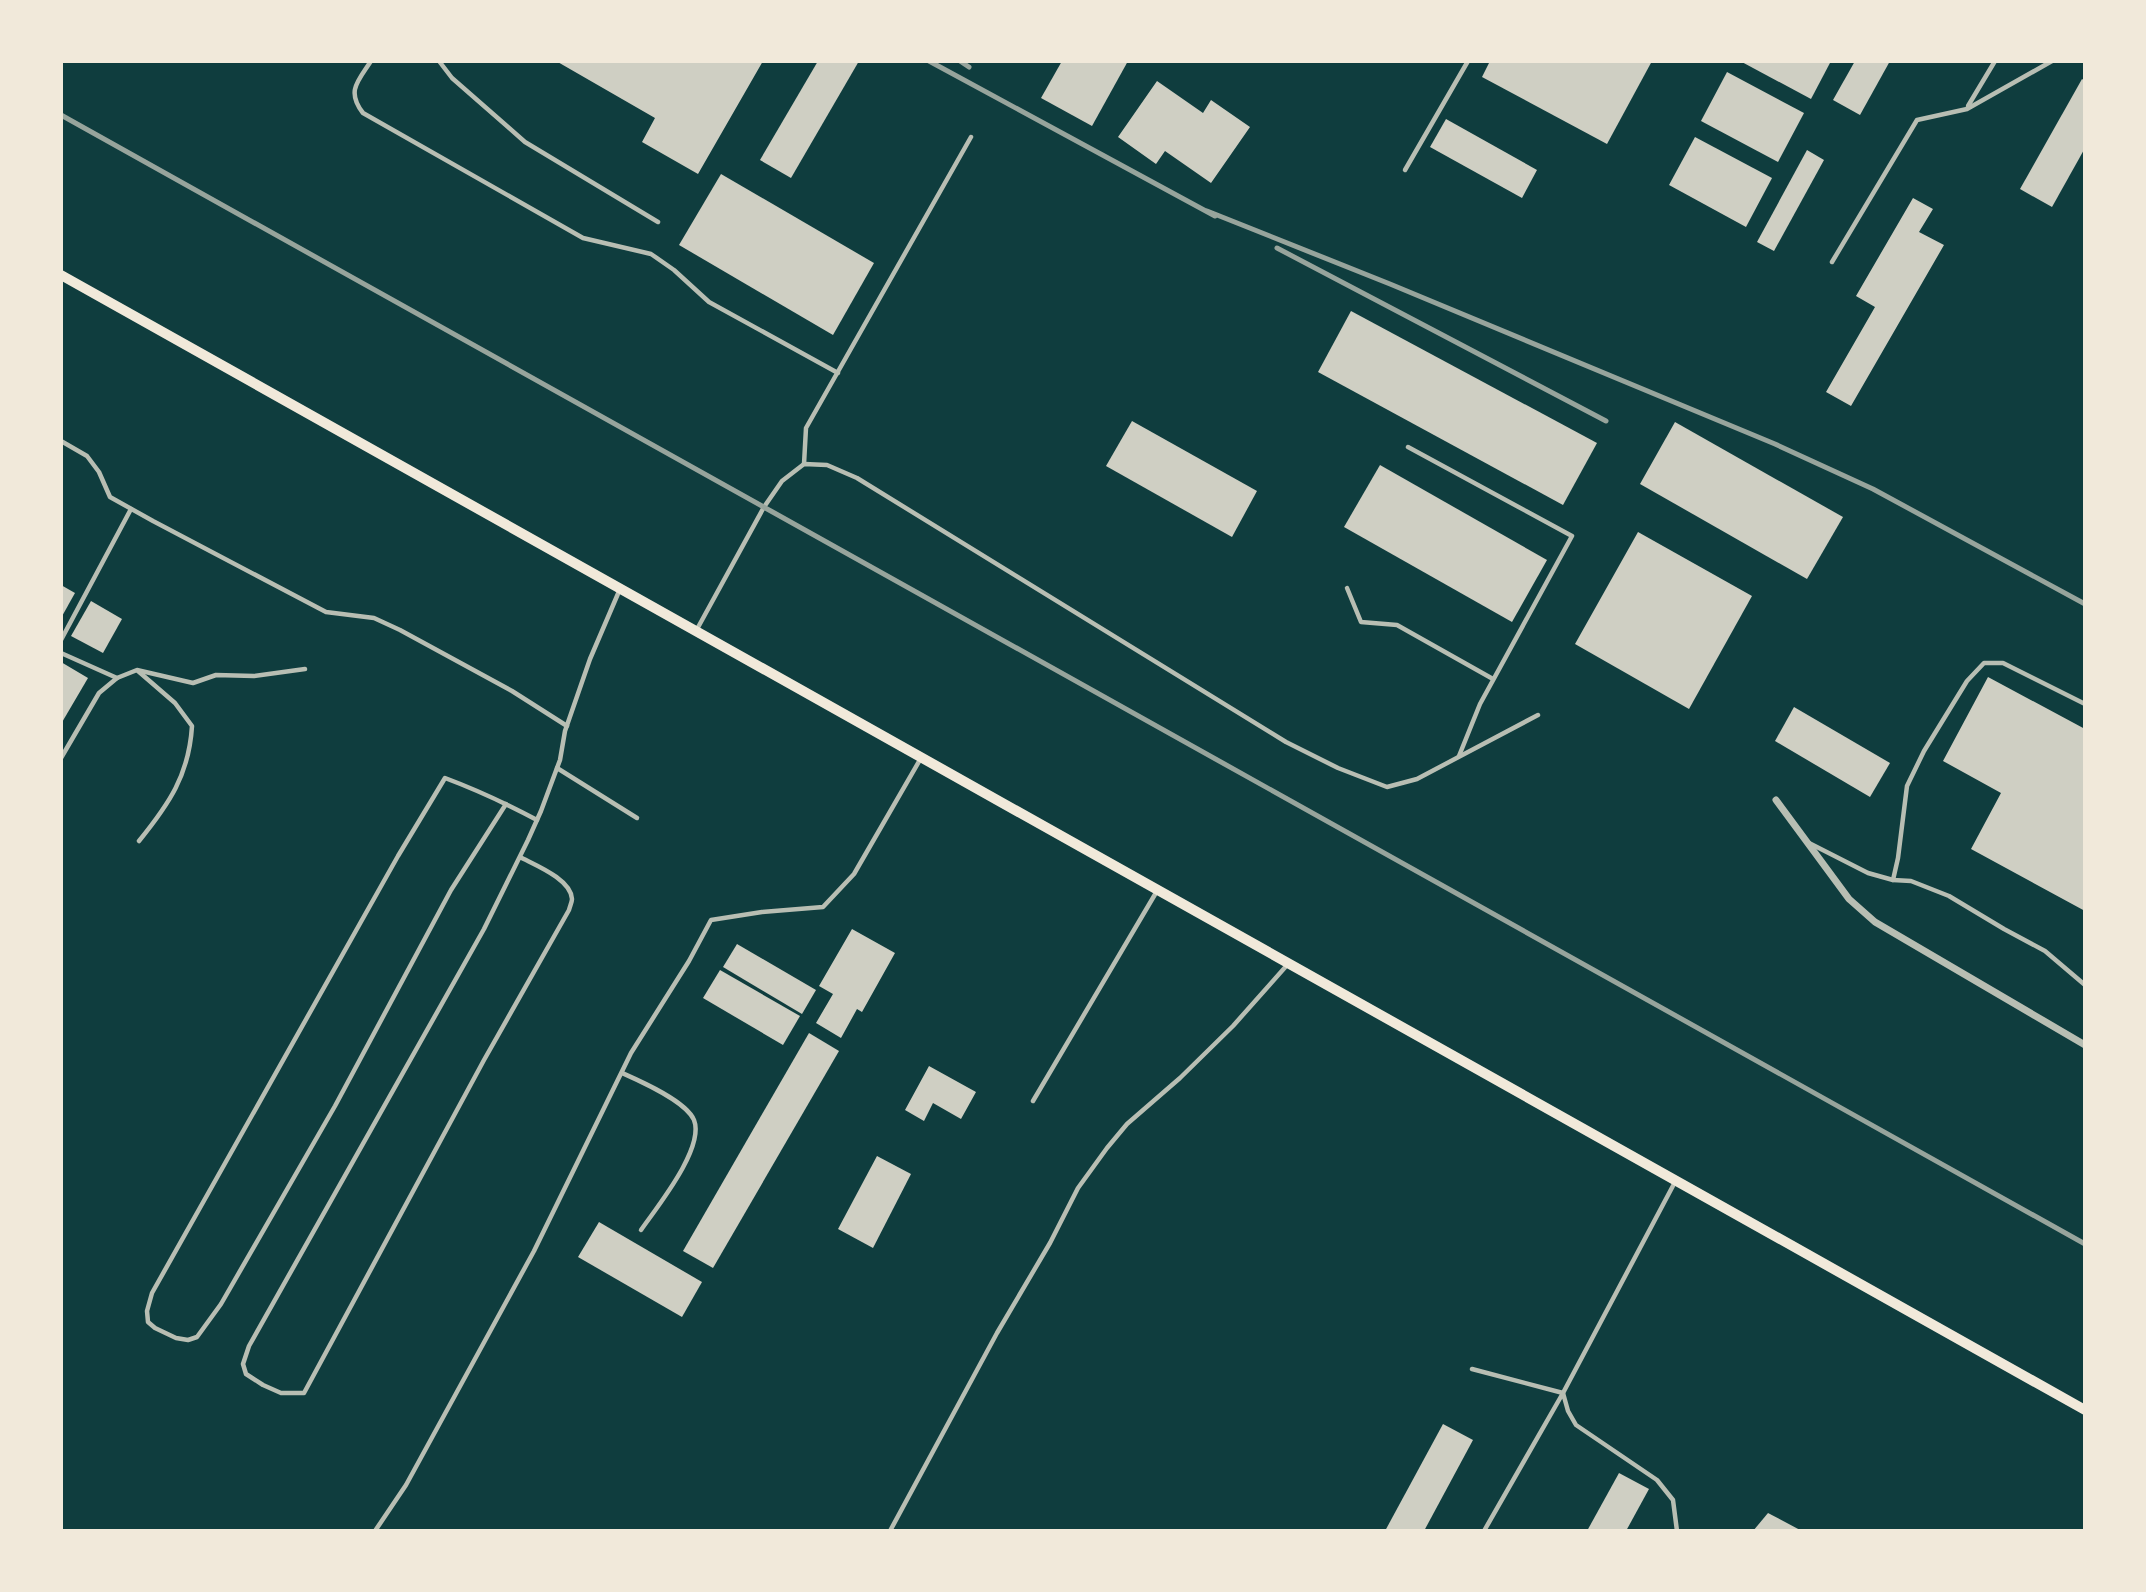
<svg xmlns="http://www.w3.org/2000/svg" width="2146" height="1592" viewBox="0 0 2146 1592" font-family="'Golos Text',sans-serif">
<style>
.building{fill:#cfcfc3}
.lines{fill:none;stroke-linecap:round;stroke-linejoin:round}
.service{stroke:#b8beb3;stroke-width:4.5}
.minor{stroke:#b8beb3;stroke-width:7}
.secondary{stroke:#f1e9da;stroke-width:10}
.rail{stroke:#97a49c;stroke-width:5}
</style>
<rect width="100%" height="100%" fill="#0f3d3e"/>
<g class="building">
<polygon points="556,61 763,61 698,174 642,142 655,118"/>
<polygon points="818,61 859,61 791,178 760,160"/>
<polygon points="1062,61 1128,61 1092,126 1041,98"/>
<polygon points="1490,61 1652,61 1607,144 1482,77"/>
<polygon points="1740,61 1831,61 1811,99"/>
<polygon points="1855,61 1890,61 1860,115 1833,100"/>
<polygon points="1727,72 1804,113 1778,162 1701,121"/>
<polygon points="2082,79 2085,81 2085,148 2052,207 2020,189"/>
<polygon points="1157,81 1203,113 1211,100 1250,127 1211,183 1165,151 1156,164 1118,137"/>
<polygon points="1446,119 1537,170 1522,198 1430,147"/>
<polygon points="1695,137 1772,178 1746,227 1669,185"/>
<polygon points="1807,150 1824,160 1774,251 1757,242"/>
<polygon points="721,174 874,263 833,335 679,245"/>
<polygon points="1913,198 1933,209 1919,232 1944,245 1851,406 1826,392 1875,307 1856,296"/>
<polygon points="1351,311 1597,443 1563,505 1318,372"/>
<polygon points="1132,421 1257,491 1232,537 1106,466"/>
<polygon points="1675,422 1843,517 1807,579 1640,484"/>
<polygon points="1380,465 1547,560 1512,622 1344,527"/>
<polygon points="1638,532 1752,596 1689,709 1575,644"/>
<polygon points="61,585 75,593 61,618"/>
<polygon points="91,601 122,619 103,653 71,636"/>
<polygon points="61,662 88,678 61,724"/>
<polygon points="1988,677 2085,729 2085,911 1971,849 2001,793 1943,761"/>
<polygon points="1794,707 1890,763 1870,797 1775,741"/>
<polygon points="852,929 895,953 862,1012 857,1009 841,1038 816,1023 833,994 819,986"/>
<polygon points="737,944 816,990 802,1014 723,967"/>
<polygon points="720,970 800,1016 783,1045 703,998"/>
<polygon points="809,1033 839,1051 713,1268 683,1251"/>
<polygon points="929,1066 976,1092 961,1119 933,1103 924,1121 905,1110"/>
<polygon points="877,1156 911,1174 873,1248 838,1229"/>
<polygon points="599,1222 702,1282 682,1317 578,1257"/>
<polygon points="1443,1424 1473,1440 1424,1531 1385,1531"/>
<polygon points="1619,1473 1649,1489 1626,1531 1587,1531"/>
<polygon points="1768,1513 1802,1531 1753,1531"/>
</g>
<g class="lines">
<g class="service">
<path d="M371 61C358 81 346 91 363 113L583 238 651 254 674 270 709 302 838 373"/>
<polyline points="439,61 452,78 525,142 658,222"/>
<polyline points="1968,106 1995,61"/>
<polyline points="1405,170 1468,61"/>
<polyline points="1832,262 1917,120 1967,109 2052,61"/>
<polyline points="61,441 87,456 99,472 110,497 153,521 326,612 374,618 400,630 512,691 567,726"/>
<polyline points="1408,447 1572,536 1480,704 1459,756"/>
<polyline points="804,464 806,428 971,137"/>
<polyline points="1347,588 1361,622 1397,625 1493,679"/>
<polyline points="696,631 764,507 782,481 804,464 827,465 857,478 1286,742 1338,768 1387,787 1417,779 1538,715"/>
<polyline points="61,640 131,509"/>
<polyline points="61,653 117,678"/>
<path d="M138 671 175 703 192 726C189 775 169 804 139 841"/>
<polyline points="61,758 99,693 117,678 137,670 193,683 216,675 254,676 305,669"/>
<polyline points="557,768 637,818"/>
<path d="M506 804 451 890 335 1106 221 1304 197 1337 188 1340 176 1338 155 1328 148 1322 147 1311 152 1293 398 856 445 778C477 790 507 804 537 820"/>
<polyline points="1809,843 1868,873 1893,880 1911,881 1949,896 2004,929 2045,951 2085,985"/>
<path d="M520 857C535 865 571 879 572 899 572 902 570 906 569 910L484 1060 304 1393H281L263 1385 246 1374 243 1364 249 1346 484 929 528 840 541 811 560 760 565 731 590 659 620 589"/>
<polyline points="1893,880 1898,858 1907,786 1924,751 1967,681 1984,663 2003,663 2085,704"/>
<path d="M622 1073C640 1081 686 1101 694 1120 705 1148 657 1207 641 1230"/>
<polyline points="1033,1101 1157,891"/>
<polyline points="1472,1369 1563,1393 1675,1182"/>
<polyline points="375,1531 406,1485 534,1251 631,1053 689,961 711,920 762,912 823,907 854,874 921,758"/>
<polyline points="890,1531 997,1333 1050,1243 1078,1188 1107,1148 1127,1124 1180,1078 1233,1026 1288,964"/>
<polyline points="1484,1531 1563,1393 1568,1411 1576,1425 1657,1480 1673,1500 1677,1531"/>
</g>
<polyline class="minor" points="1776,800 1849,899 1875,922 2085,1045"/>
<polyline class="secondary" points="61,275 2085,1410"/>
<g class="rail">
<polyline points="929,61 1215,216"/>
<polyline points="960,61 969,67"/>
<polyline points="61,115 2085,1244"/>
<polyline points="1207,211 1390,284 1775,444 1873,489 2085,604"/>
<polyline points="1277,248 1606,421"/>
</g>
</g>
<rect width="2146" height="1592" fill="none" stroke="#f1e9da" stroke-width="126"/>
</svg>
